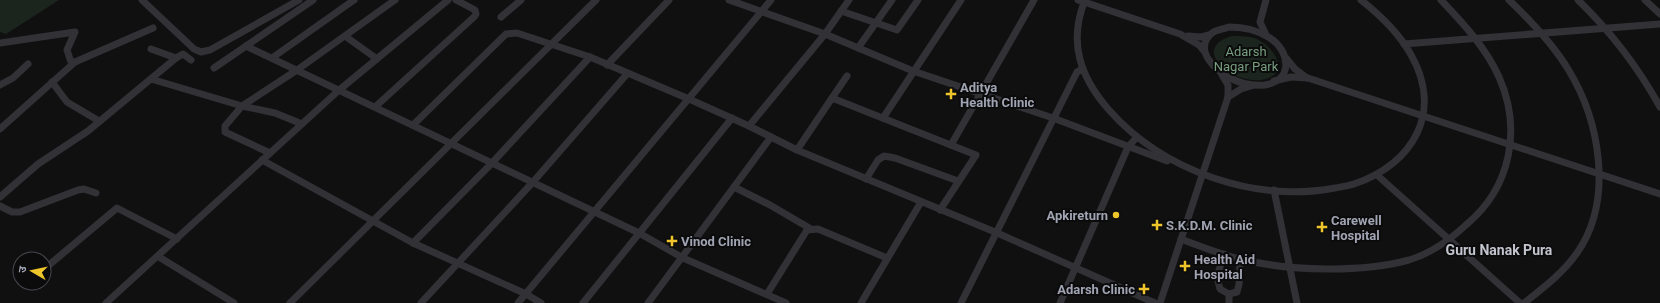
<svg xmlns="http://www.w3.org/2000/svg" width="1660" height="303" viewBox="0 0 1660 303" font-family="Roboto,'Noto Sans Devanagari',sans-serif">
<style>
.green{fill:#1c241e}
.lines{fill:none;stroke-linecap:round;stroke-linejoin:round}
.minor{stroke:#313136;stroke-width:7}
.poi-dot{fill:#eec52b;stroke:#0b0b0c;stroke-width:1.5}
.labels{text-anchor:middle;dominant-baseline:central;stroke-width:4;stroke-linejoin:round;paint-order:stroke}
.park-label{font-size:13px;fill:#789d7f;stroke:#0b0b0c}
.poi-label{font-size:13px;font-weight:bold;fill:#a1a4b2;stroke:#0b0b0c;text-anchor:start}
.neighbourhood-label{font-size:14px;font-weight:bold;fill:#c2c4ce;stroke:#0b0b0c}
</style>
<rect width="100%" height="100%" fill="#101011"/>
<g class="green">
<polygon points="0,0 59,0 6,34 0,32"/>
<path d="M1232 36C1241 36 1249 36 1257 39 1272 46 1291 71 1266 79 1236 88 1187 49 1232 36Z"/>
</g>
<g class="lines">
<g class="minor">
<polyline points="142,0 194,49 201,52 210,50 299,0"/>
<polyline points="729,0 825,34 913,71 1053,118 1167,161"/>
<polyline points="1078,0 1180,34 1199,45 1204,51"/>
<path d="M1085 0C1068 42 1080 77 1109 110 1163 171 1255 203 1335 188 1341 187 1348 186 1354 184 1414 164 1444 111 1410 53 1398 32 1380 15 1361 0"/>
<polyline points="1266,0 1260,22 1266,35"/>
<path d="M1509 0C1531 21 1552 43 1568 69 1600 121 1614 200 1577 253 1563 273 1543 288 1524 303"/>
<path d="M1578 0C1611 32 1638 67 1660 107"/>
<polyline points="1645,0 1660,14"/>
<polyline points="841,11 897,30 918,0"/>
<polyline points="501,17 521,0"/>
<path d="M1229 27C1243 27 1258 30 1270 38 1290 51 1294 80 1265 85 1254 86 1242 84 1232 79 1216 72 1192 49 1212 33 1216 30 1224 29 1229 27Z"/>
<polyline points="345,36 377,59"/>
<polyline points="1188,36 1201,37 1209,35"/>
<polyline points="0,43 75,32 67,50 71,62 75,62"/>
<polyline points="1404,44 1660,24"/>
<polyline points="246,46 639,233 683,258 786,303"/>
<polyline points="858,48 892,0"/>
<polyline points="151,49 176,58"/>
<polyline points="272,58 354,0"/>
<polyline points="1286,58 1295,69 1307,78"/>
<polyline points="607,65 669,0"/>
<polyline points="214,68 313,0"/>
<polyline points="151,79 242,106 275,113 302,124"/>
<polyline points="1274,81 1291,77 1308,78 1660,194"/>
<polyline points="52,82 67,102 99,121"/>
<polyline points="0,85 13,78 28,64"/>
<polyline points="1228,97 1241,89 1251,86"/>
<polyline points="832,98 847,76"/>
<polyline points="375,107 474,17 476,14 475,10 456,0"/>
<polyline points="883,118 961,0"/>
<polyline points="413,125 506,34 517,33 590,57 689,99 749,126 797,150 995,232 1155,303"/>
<polyline points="749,126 825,34 849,0"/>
<polyline points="0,129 75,62 153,28"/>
<polyline points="951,145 1034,0"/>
<polyline points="797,150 832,98 976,155 940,210"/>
<polyline points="270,153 225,132 225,126 242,106 297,70 395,0"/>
<polyline points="262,160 413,243 526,294 541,303"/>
<polyline points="1377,175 1520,303"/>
<polyline points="866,179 878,160 884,156 895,158 958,181"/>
<polyline points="734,187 770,205 811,229"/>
<polyline points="1274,190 1297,303"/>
<polyline points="0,197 38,164 88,131 176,58 183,54 191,60"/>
<polyline points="0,206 12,212 20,212 78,190 84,189 96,193"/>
<path d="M1181 239C1202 247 1222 255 1244 260 1292 271 1361 273 1409 260 1432 253 1450 240 1467 224 1511 187 1522 129 1499 77 1486 48 1463 23 1441 0"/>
<polyline points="413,243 492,163 590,57"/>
<path d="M1224 254 1217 277 1220 289 1229 294 1237 292C1241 281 1240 270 1239 258"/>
<polyline points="159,257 234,303"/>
<polyline points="49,265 117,208 177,239"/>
<polyline points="767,294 807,230 818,229 887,258"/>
<polyline points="1229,294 1229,303"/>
<polyline points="106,303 338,91 448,0"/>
<polyline points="290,303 596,0"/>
<polyline points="421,303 533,182 627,74"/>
<polyline points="518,303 771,0"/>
<polyline points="583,303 732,118"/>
<polyline points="648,303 771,137"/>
<polyline points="861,303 921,202"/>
<polyline points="961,303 1077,72 1083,69"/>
<polyline points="1060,303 1128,147 1137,137"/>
<polyline points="1160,303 1228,97 1228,85 1222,75"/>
</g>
</g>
<g class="poi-dot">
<path d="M949 88h4v4h4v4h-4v4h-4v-4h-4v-4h4z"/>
<circle cx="1116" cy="215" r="4"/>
<path d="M1155 219h4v4h4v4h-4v4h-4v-4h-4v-4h4z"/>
<path d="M1320 221h4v4h4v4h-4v4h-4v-4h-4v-4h4z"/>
<path d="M670 235h4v4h4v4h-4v4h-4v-4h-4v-4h4z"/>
<path d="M1183 260h4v4h4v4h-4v4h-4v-4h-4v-4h4z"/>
<path d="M1142 283h4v4h4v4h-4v4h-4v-4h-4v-4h4z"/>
</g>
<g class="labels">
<g class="park-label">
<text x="1246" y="51">Adarsh<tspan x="1246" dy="15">Nagar Park</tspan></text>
</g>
<g class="poi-label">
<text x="960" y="87">Aditya<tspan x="960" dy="15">Health Clinic</tspan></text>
<text x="1108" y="215" text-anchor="end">Apkireturn</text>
<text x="1331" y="220">Carewell<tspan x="1331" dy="15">Hospital</tspan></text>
<text x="1166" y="225">S.K.D.M. Clinic</text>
<text x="681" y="241">Vinod Clinic</text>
<text x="1194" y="259">Health Aid<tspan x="1194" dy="15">Hospital</tspan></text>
<text x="1135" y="289" text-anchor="end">Adarsh Clinic</text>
</g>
<g class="neighbourhood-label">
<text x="1499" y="250">Guru Nanak Pura</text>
</g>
</g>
<g transform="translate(32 271) rotate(279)"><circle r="19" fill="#0b0b0c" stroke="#47484e"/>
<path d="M0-3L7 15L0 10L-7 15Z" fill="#eec52b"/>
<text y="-6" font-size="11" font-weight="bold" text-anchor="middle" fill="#a1a4b2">उ</text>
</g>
</svg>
